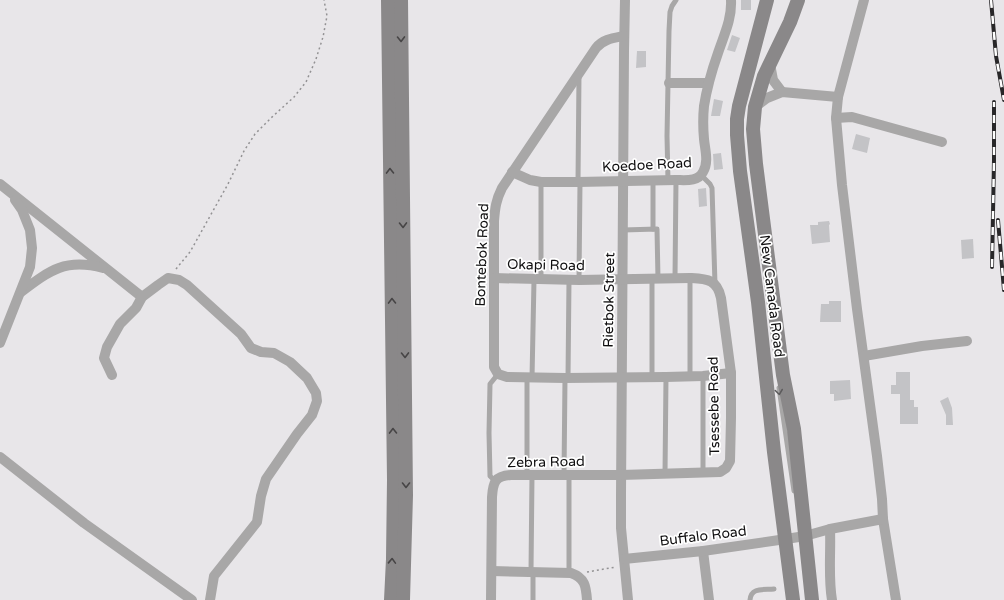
<svg xmlns="http://www.w3.org/2000/svg" width="1004" height="600" viewBox="0 0 1004 600" font-family="'Varela Round',sans-serif">
<style>
.building{fill:#c3c3c6}
.lines{fill:none;stroke-linecap:round;stroke-linejoin:round}
.path{stroke:#939294;stroke-width:1.5;stroke-dasharray:2 3;stroke-linecap:butt}
.service{stroke:#a8a7a7;stroke-width:5}
.minor{stroke:#a8a7a7;stroke-width:10}
.secondary{stroke:#8a8889;stroke-width:14}
.rail-casing{stroke:#282729;stroke-width:4}
.rail{stroke:#fff;stroke-width:2.5;stroke-dasharray:8;stroke-linecap:butt}
.oneway{stroke:#474546}
.oneway2{stroke:#5c5b5c}
.labels{text-anchor:middle;dominant-baseline:central;stroke-width:3.5;stroke-linejoin:round;paint-order:stroke}
.street-label{font-size:14px;fill:#100f10;stroke:#fff}
</style>
<rect width="100%" height="100%" fill="#e8e6e9"/>
<g class="building">
<rect x="741" y="0" width="10" height="10"/>
<polygon points="732,35 740,38 735,52 727,50"/>
<polygon points="637,51 646,51 646,67 636,68"/>
<polygon points="714,99 723,101 720,116 711,116"/>
<polygon points="856,134 870,138 867,153 852,149"/>
<polygon points="721,153 723,169 714,170 713,154"/>
<polygon points="706,188 707,206 699,207 698,189"/>
<polygon points="829,221 830,224 829,225 830,242 812,244 810,225 818,225 818,222"/>
<polygon points="973,239 974,258 962,259 961,240"/>
<polygon points="829,301 841,301 841,322 820,322 821,304 829,304"/>
<polygon points="896,372 910,372 910,400 914,400 914,407 918,407 918,424 900,424 900,394 891,394 891,385 896,385"/>
<polygon points="850,380 851,399 834,401 834,394 830,394 830,381"/>
<polygon points="948,397 952,408 953,425 946,425 946,415 940,401"/>
</g>
<g class="lines">
<g class="path">
<polyline points="176,269 190,252 228,184 244,151 255,134 271,118 294,97 306,82 316,59 323,37 327,16 324,0"/>
<polyline points="587,572 616,567"/>
</g>
<g class="service">
<polyline points="701,175 710,184 712,188 715,284"/>
<polyline points="668,181 667,136 669,31 670,12 672,6 676,0"/>
<polyline points="578,182 579,75"/>
<polyline points="653,229 653,181"/>
<polyline points="623,230 657,229 658,279"/>
<polyline points="675,278 676,180"/>
<polyline points="541,280 541,182"/>
<polyline points="579,280 580,182"/>
<polyline points="690,376 690,278"/>
<polyline points="652,377 652,279"/>
<polyline points="532,378 534,280"/>
<polyline points="568,378 569,280"/>
<polyline points="779,388 794,491"/>
<polyline points="703,472 703,376"/>
<polyline points="665,474 666,377"/>
<polyline points="527,475 527,377"/>
<polyline points="564,475 565,378"/>
<polyline points="495,481 490,476 489,433 490,384 498,374"/>
<polyline points="531,572 532,475"/>
<polyline points="533,572 533,600"/>
<polyline points="569,573 569,475"/>
<path d="M750 600C751 587 764 590 774 589"/>
</g>
<g class="minor">
<polyline points="625,0 624,51 621,495 621,528 628,600"/>
<polyline points="864,0 838,97 836,118 842,185 857,309 877,456 882,499 883,519 896,600"/>
<path d="M624 36C614 38 603 39 596 48L502 188C496 200 495 208 494 221V367L498 374 507 377 565 378 666 377 703 376 731 373"/>
<polyline points="770,64 773,80 782,92"/>
<polyline points="669,83 708,83"/>
<polyline points="755,107 767,98 782,92 838,97"/>
<polyline points="836,118 852,117 942,142"/>
<path d="M512 172 530 180 541 182H578L676 180C685 180 698 182 703 172 709 162 705 150 704 139 703 128 703 116 704 106 707 87 712 70 718 53 724 35 732 19 731 0"/>
<polyline points="0,184 142,297"/>
<path d="M21 292C50 270 66 258 103 268"/>
<polyline points="0,343 30,267 32,248 30,230 22,210 15,200"/>
<polyline points="864,356 922,346 967,341"/>
<polyline points="112,375 104,358 107,347 120,324 136,308 142,297 158,285 168,278 179,280 187,285 241,334 251,348 261,352 274,353 290,362 307,378 316,393 317,401 312,415 297,434 266,479 261,496 257,522 214,576 210,600"/>
<polyline points="0,457 84,523 192,600"/>
<path d="M830 529C831 553 828 577 832 600"/>
<polyline points="703,551 709,600"/>
<polyline points="624,559 703,551 786,539 805,536 830,529 883,519"/>
<path d="M492 571 571 573C585 578 586 586 587 600"/>
<path d="M491 600 492 497C493 482 495 476 511 475H621L720 472 726 468 730 461 731 418V373L721 298C717 279 707 279 690 278L579 280 494 278"/>
</g>
<g class="secondary">
<polyline points="388,0 394,480 393,559 391,600"/>
<polyline points="401,0 406,495 403,600"/>
<polyline points="767,0 739,106 737,119 737,135 740,171 758,302 774,452 793,600"/>
<polyline points="798,0 790,22 764,76 755,107 753,129 756,164 783,375 794,429 812,600"/>
</g>
<defs>
<g id="rail">
<polyline points="991,0 996,56 1004,100"/>
<polyline points="998,220 1004,290"/>
<polyline points="992,267 994,160 994,102"/>
</g>
</defs>
<use href="#rail" class="rail-casing"/>
<use href="#rail" class="rail"/>
</g>
<defs><path id="oneway-chevron" d="M-2-3.5L2.5 0L-2 3.5" fill="none" stroke-width="1.6" stroke-linecap="round" stroke-linejoin="round"/></defs>
<g class="oneway">
<use href="#oneway-chevron" transform="translate(401 39) rotate(89)"/>
<use href="#oneway-chevron" transform="translate(390 171) rotate(-91)"/>
<use href="#oneway-chevron" transform="translate(403 225) rotate(89)"/>
<use href="#oneway-chevron" transform="translate(392 301) rotate(-91)"/>
<use href="#oneway-chevron" transform="translate(405 355) rotate(89)"/>
<use href="#oneway-chevron" transform="translate(393 431) rotate(-91)"/>
<use href="#oneway-chevron" transform="translate(406 485) rotate(90)"/>
<use href="#oneway-chevron" transform="translate(392 561) rotate(-88)"/>
</g>
<use class="oneway2" href="#oneway-chevron" transform="translate(779 392) rotate(82)"/>
<g class="labels">
<g class="street-label">
<text transform="translate(647 165) rotate(-3)">Koedoe Road</text>
<text transform="translate(482 255) rotate(-88)">Bontebok Road</text>
<text transform="translate(546 265) rotate(1)">Okapi Road</text>
<text transform="translate(772 296) rotate(83)">New Canada Road</text>
<text transform="translate(609 300) rotate(-89)">Rietbok Street</text>
<text transform="translate(714 406) rotate(-91)">Tsessebe Road</text>
<text transform="translate(546 462) rotate(-1)">Zebra Road</text>
<text transform="translate(703 536) rotate(-7)">Buffalo Road</text>
</g>
</g>
</svg>
